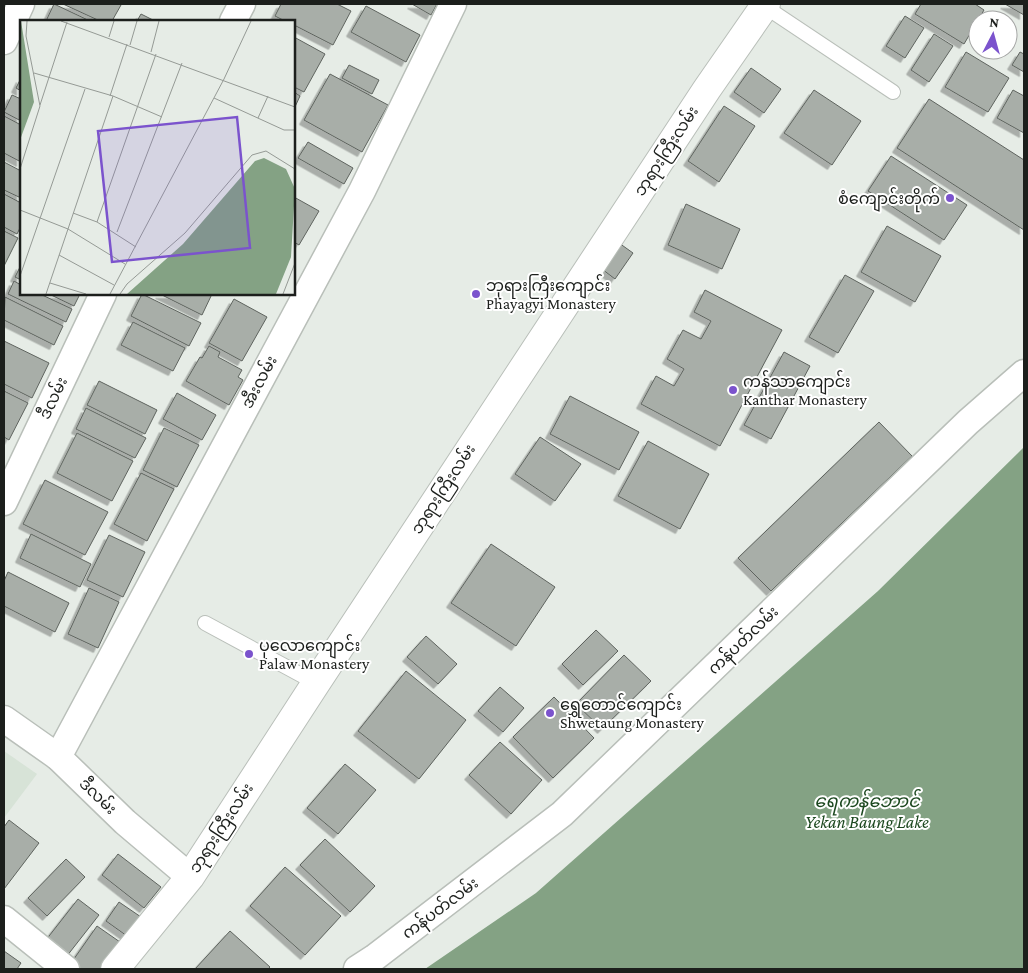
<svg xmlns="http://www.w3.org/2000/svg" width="1028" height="973" viewBox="0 0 1028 973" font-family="'Crimson Pro','Noto Sans Myanmar',serif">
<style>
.built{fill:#d7e3d7}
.water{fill:#84a284}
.building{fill:#a8aea8;stroke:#5f645f;filter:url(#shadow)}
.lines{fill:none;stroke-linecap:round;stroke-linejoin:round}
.service-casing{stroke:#b9bfb9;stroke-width:16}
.minor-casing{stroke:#b9bfb9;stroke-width:29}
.secondary-casing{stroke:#b9bfb9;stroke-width:30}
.service{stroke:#fff;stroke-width:14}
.minor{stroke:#fff;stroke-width:26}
.secondary{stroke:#fff;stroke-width:28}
.poi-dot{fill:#7b53cd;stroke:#fff;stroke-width:2}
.labels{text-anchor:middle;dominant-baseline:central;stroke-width:4;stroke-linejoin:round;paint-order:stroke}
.street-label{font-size:16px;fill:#1c1f1c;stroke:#fff}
.poi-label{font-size:16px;fill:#1c1f1c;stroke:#fff;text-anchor:start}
.water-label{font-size:18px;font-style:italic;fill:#1c481f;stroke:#fff}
.inset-road{fill:none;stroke:#959a95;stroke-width:1}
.view{fill:#7b53cd;fill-opacity:0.15;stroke:#7b53cd;stroke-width:2.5}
.inset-edge{fill:none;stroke:#1c1f1c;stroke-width:2.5}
</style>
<defs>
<filter id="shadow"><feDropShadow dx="-4.5" dy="4.5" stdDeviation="0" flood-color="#0004"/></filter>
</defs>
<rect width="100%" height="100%" fill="#e6ece6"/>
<polygon class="built" points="4,751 37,774 4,818"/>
<polygon class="water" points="1024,447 1024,969 425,969 536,893 878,591"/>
<g class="building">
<polygon points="54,4 90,21 46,21"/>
<polygon points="63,4 119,4 121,5 112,21 100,21"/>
<polygon points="281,4 337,4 351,11 333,45 294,25 294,21 285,21 275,16"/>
<polygon points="412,4 437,4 431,15"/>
<polygon points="921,4 975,4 984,10 964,44 915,14"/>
<polygon points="1005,4 1024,4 1024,15"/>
<polygon points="366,6 420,35 406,62 351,32"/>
<polygon points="141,14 155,21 137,21"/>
<polygon points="905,16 924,28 905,58 886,46"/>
<polygon points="934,34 953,46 929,82 911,70"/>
<polygon points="294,37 325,54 304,92 294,87"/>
<polygon points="966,52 1009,78 988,112 945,87"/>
<polygon points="1020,52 1024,54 1024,72 1012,65"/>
<polygon points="349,65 379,80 372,94 342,78"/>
<polygon points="751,68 781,89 764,113 734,92"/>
<polygon points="330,74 388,105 362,152 304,120"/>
<polygon points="21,78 21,91 16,88"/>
<polygon points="814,90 861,121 832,165 784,133"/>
<polygon points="1013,90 1024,96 1024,133 997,118"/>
<polygon points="294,92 300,96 294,109"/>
<polygon points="12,95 21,99 21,121 4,112"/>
<polygon points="929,99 1024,160 1024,230 897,148"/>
<polygon points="724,106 755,126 719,182 688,161"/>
<polygon points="4,116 21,125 21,162 4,153"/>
<polygon points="308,142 353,168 344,184 298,158"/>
<polygon points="891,156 967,205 944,240 868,191"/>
<polygon points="4,162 21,171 21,198 4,190"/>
<polygon points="4,194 21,203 21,226 17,234 4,227"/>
<polygon points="294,197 319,211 299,245 294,242"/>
<polygon points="686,204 740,229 722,269 668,245"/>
<polygon points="887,226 941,256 915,302 861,272"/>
<polygon points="4,231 18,238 4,266"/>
<polygon points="612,238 633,253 615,279 594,263"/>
<polygon points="21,265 21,280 15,277"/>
<polygon points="845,275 874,291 838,353 809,337"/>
<polygon points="14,281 21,285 21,294 40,294 72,309 66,322 8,294"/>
<polygon points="705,290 782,330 720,446 641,404 656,376 674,386 684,369 667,359 683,330 701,339 711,321 694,312"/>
<polygon points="49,294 80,294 74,306"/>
<polygon points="142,294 201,323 189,346 131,316"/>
<polygon points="160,294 212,294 202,315"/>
<polygon points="5,297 63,326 54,345 4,320"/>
<polygon points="234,299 267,317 242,361 209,343"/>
<polygon points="133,322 185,348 173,371 121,345"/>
<polygon points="4,341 49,363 32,398 4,384"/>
<polygon points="209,346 220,352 218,357 242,370 238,377 243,380 229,405 186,381 200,357 202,358"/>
<polygon points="784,352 810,366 771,439 744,425"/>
<polygon points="99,381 157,410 145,434 87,405"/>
<polygon points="4,391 28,403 9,440 4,437"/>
<polygon points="177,393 216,415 202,440 163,419"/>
<polygon points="570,396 639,432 619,470 550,434"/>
<polygon points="86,408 146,438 135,458 76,429"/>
<polygon points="879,422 912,456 771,591 738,558"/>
<polygon points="164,428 199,445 177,487 143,470"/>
<polygon points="77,433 133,461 112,501 57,473"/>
<polygon points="540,437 581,464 555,501 515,474"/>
<polygon points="648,441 709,474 680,529 618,496"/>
<polygon points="141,473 174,489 147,541 114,524"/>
<polygon points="45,480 108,512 85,555 23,524"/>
<polygon points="31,534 91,564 80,587 20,558"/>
<polygon points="109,535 145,552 123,597 87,580"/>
<polygon points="491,544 555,587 516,646 451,603"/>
<polygon points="8,572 69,603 55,632 4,606 4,581"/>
<polygon points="89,588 119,602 98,648 68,634"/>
<polygon points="596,630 618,651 583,685 562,664"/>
<polygon points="426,636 457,664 438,684 407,657"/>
<polygon points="624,655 651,681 602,729 576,704"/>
<polygon points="406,671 466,720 419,779 358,731"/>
<polygon points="500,687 524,708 503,732 478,711"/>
<polygon points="554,697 594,738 553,778 513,737"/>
<polygon points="500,742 542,780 511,814 469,775"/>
<polygon points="345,764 376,790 338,834 307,808"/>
<polygon points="9,820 39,843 4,889 4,827"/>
<polygon points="325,839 375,886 350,912 300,865"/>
<polygon points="118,854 161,887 144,908 102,875"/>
<polygon points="66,859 85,877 47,916 28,898"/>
<polygon points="285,867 341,916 305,955 250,906"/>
<polygon points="78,899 99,915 63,961 42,945"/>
<polygon points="119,902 141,917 127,936 106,921"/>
<polygon points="97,926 120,942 101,969 74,969 69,966"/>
<polygon points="230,931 270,967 268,969 195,969"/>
<polygon points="4,951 21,963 17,969 4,969"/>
</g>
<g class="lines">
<defs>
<g id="service">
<polyline points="764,6 893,92"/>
<polyline points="205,623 316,683"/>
</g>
<g id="minor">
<polyline points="233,21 242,4"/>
<polyline points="4,41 21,4"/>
<polyline points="4,502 103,294"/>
<polyline points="4,719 58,757 125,822 190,877"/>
<polyline points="58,757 362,191 453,4"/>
<polyline points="4,919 66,969"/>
<polyline points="357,969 374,958 562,814 968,422 1024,373"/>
</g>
<polyline id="secondary" points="115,969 190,877 316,683 707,89 766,4"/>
</defs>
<use href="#service" class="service-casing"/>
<use href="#minor" class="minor-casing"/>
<use href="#secondary" class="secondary-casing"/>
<use href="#service" class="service"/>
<use href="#minor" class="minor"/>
<use href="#secondary" class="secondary"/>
</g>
<g class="poi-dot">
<circle cx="950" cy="198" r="5"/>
<circle cx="476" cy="294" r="5"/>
<circle cx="733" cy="390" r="5"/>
<circle cx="249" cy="654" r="5"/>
<circle cx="550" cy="713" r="5"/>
</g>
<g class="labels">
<g class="street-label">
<text transform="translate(666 151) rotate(-57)">ဘုရားကြီးလမ်း</text>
<text transform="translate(259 382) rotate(-62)">အီးလမ်း</text>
<text transform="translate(53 398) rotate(-64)">ဒီလမ်း</text>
<text transform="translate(443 489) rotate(-57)">ဘုရားကြီးလမ်း</text>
<text transform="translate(743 640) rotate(-44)">ကန်ပတ်လမ်း</text>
<text transform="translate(98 796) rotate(44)">ဒီလမ်း</text>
<text transform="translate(221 828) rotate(-57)">ဘုရားကြီးလမ်း</text>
<text transform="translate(440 908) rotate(-37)">ကန်ပတ်လမ်း</text>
</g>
<g class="poi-label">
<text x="940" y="198" text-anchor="end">စံကျောင်းတိုက်</text>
<text x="486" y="285">ဘုရားကြီးကျောင်း<tspan x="486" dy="18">Phayagyi Monastery</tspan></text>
<text x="743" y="381">ကန်သာကျောင်း<tspan x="743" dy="18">Kanthar Monastery</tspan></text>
<text x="259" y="645">ပုလောကျောင်း<tspan x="259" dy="18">Palaw Monastery</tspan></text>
<text x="560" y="704">ရွှေတောင်ကျောင်း<tspan x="560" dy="18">Shwetaung Monastery</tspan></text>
</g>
<g class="water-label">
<text x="867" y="801">ရေကန်ဘောင်<tspan x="867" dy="21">Yekan Baung Lake</tspan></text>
</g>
</g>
<g transform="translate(20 20)">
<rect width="275" height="275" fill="#e6ece6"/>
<path d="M1 1 14 82 0 120V1ZM244 138 266 149 275 169 271 237 256 274H107L163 224 235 141Z" fill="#84a284"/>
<path class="inset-road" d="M41 1 275 87M89 17 94 1M110 25 117 1M131 32 139 1M14 53 93 76 142 97M204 59 231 1M90 76 107 24M194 78 264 110H275M20 85 47 2M238 98 248 76M0 149 20 86 6 16 7 1M0 190 48 209 105 244M53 193 77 202M97 212 162 43M116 227 77 202 136 34M39 235 94 265M0 256 65 69M30 263 66 274M26 274 93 76M90 274 204 59M100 274 107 264 165 213 232 135 246 131 275 149M263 274 275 243"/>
<path class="view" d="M217 97 230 228 92 242 78 111Z"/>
<rect width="275" height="275" class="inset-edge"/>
</g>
<rect width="1028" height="973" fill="none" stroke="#1c1f1c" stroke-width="10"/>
<g transform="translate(993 35) rotate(6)"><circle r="24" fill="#ffffff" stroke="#a4a5a4"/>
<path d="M0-4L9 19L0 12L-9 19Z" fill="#7b53cd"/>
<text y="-8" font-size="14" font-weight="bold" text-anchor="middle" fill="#1c1f1c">N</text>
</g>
</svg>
